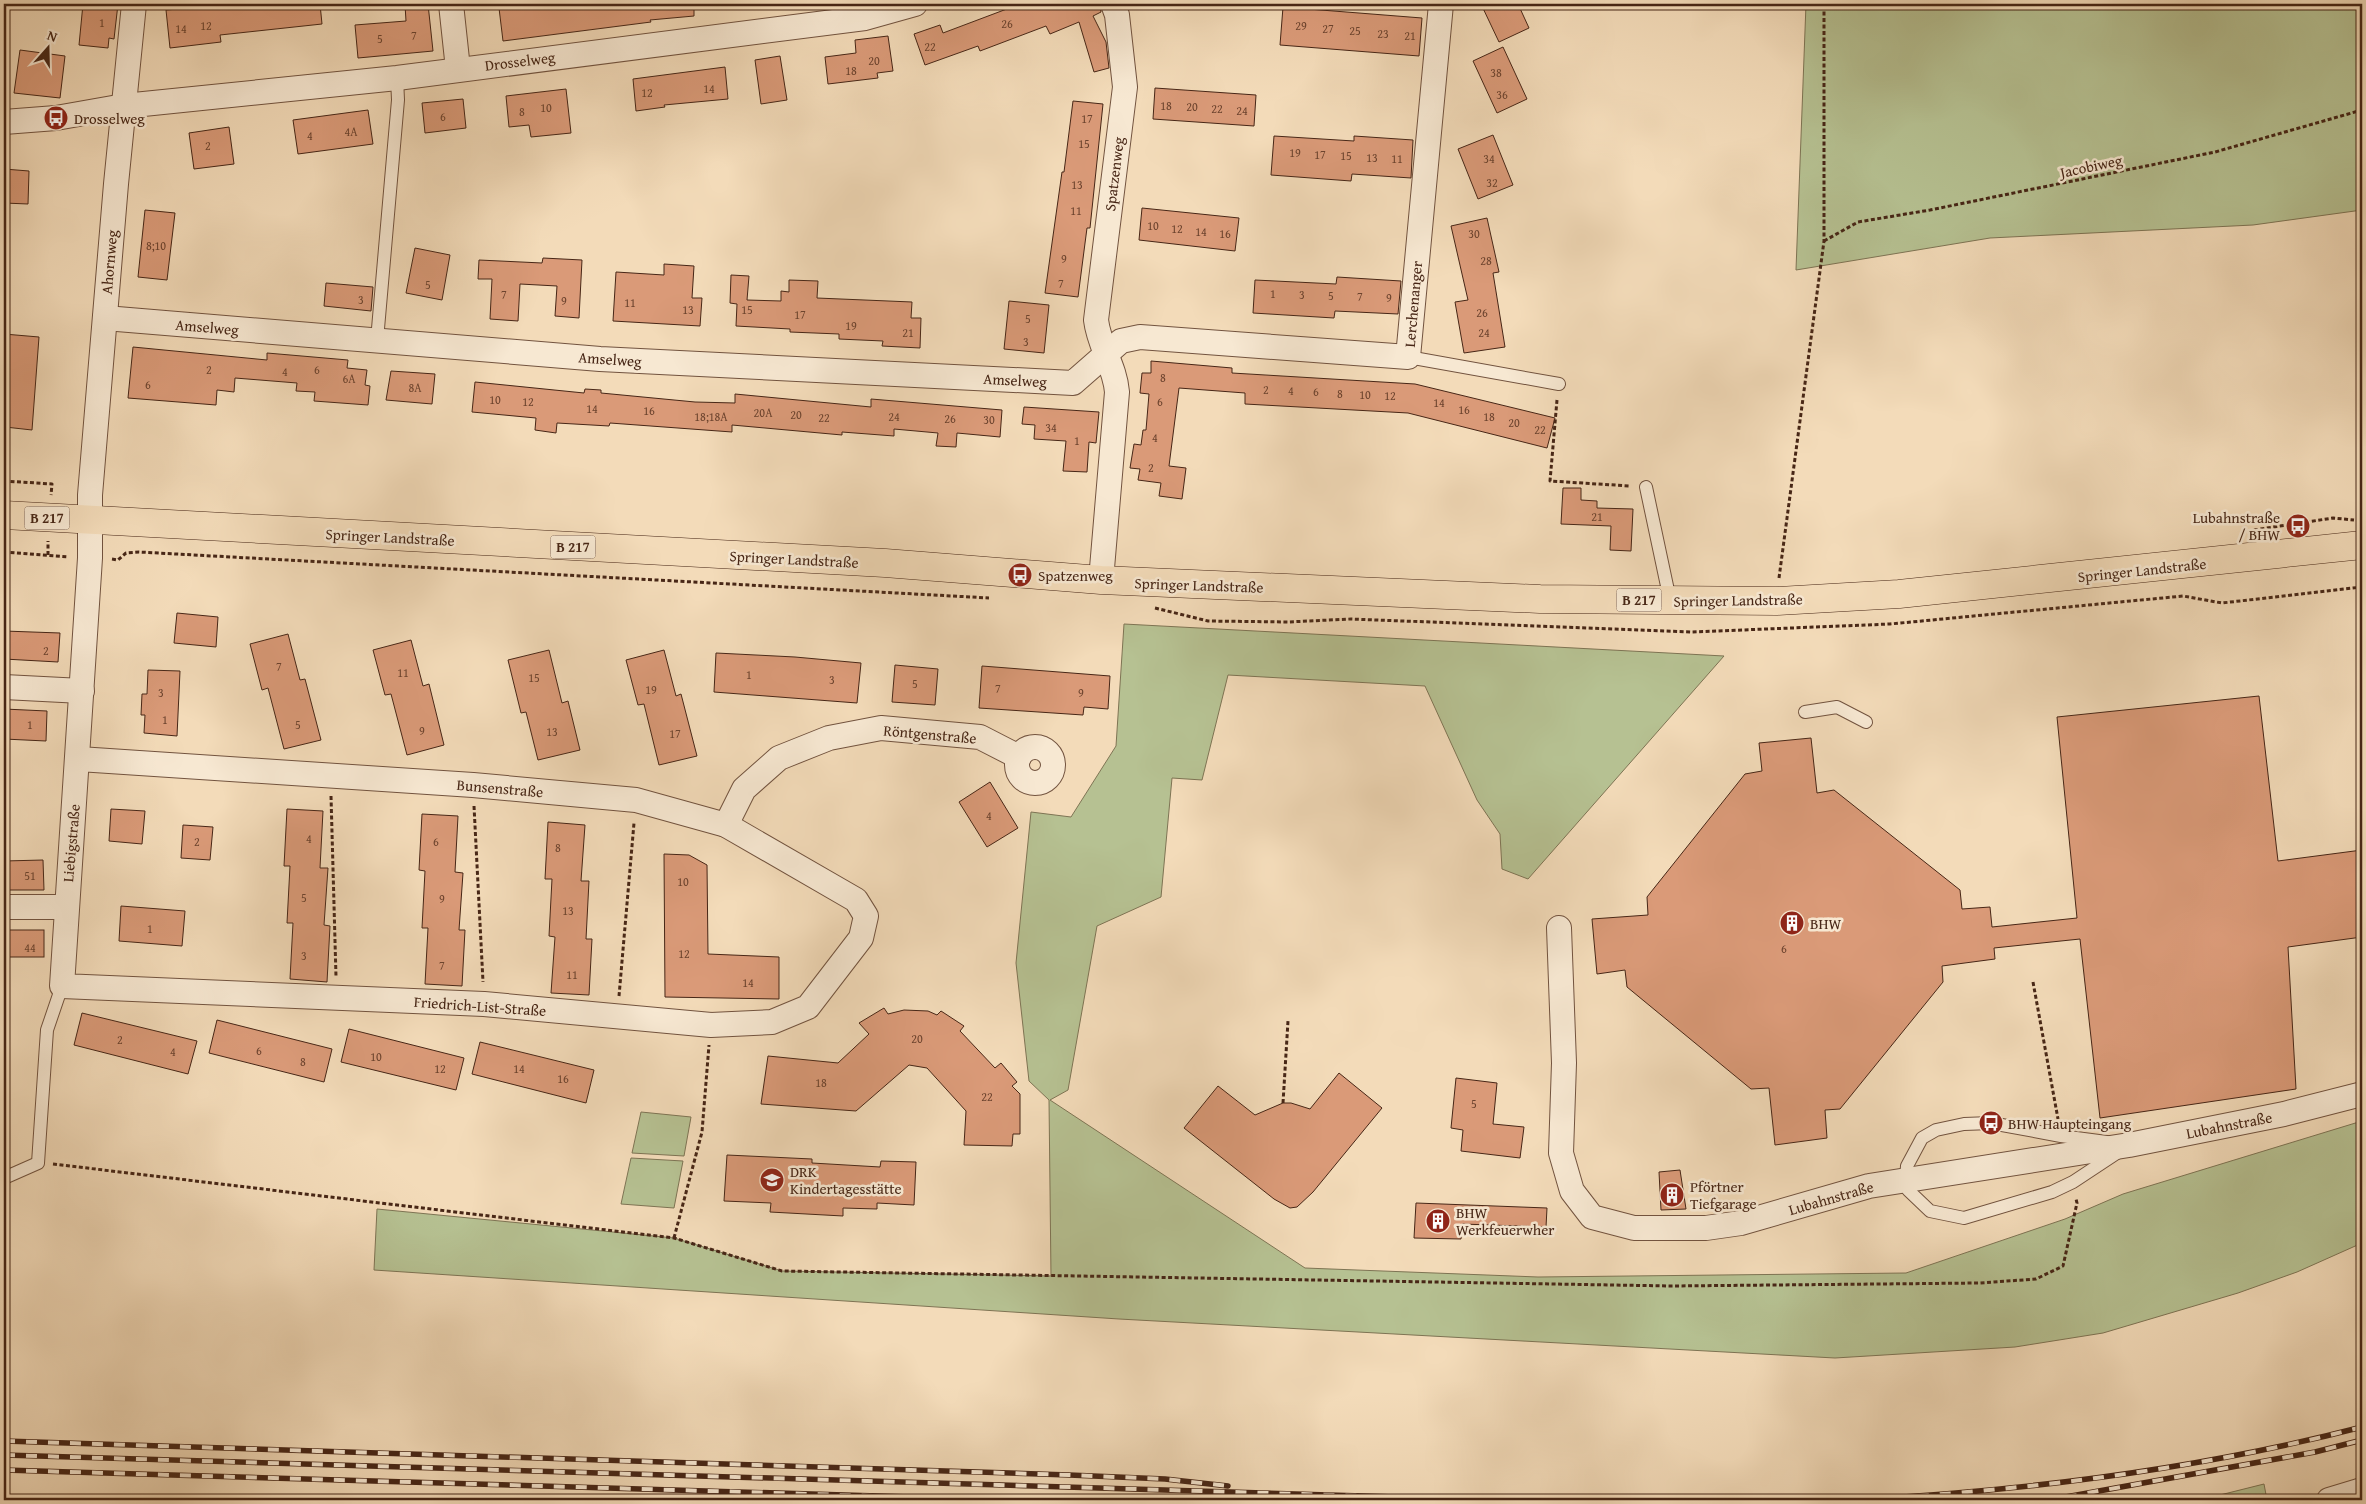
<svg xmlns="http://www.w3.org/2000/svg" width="2366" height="1504" viewBox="0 0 2366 1504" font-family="'Gentium Book Plus',serif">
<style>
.green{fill:#b6c192;stroke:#7e7454}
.building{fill:#da9a78;stroke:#472616}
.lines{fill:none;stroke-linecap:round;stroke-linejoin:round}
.lane-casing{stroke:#72533f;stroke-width:14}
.street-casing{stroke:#72533f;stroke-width:26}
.primary-casing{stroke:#472616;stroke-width:29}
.path{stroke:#472616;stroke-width:3;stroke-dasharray:4 2.5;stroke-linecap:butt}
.lane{stroke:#f7e8d2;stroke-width:12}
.street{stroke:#f7e8d2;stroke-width:24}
.primary{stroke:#f3dbb9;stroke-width:28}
.rail-casing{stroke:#472616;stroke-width:5.5}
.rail{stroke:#f7e8d2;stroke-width:4;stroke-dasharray:11;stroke-linecap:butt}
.labels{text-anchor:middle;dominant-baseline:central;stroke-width:5;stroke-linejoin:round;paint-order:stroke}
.number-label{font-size:12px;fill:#6c432e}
.shield{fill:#f7e8d2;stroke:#7c604e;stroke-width:1}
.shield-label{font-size:14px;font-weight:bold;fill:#472616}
.street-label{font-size:15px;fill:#472616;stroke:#f7e8d2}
.poi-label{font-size:15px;fill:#472616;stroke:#f7e8d2;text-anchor:start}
</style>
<rect width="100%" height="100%" fill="#f3dbb9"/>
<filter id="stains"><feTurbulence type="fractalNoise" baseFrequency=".004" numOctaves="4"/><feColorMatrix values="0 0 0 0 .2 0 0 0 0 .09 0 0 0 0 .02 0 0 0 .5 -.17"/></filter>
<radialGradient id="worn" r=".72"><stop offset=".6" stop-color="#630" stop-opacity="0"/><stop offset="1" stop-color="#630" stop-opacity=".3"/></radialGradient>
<g class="green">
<polygon points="1806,4 2362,4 2362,210 2253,225 1990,238 1796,270"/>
<polygon points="1124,624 1724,656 1528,879 1502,869 1500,834 1477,800 1425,686 1228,675 1202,780 1172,778 1161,897 1097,926 1068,1090 1050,1100 1305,1268 1538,1277 1906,1273 2065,1219 2123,1194 2362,1121 2362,1243 2297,1272 2238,1293 2103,1333 2015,1347 1835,1358 1119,1319 374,1270 377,1209 674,1238 782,1271 1051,1276 1049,1100 1029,1081 1016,963 1031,812 1071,817 1116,746"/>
<polygon points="641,1112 691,1117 684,1156 632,1153"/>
<polygon points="631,1158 683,1161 674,1208 621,1204"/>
<polygon points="2264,1484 2267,1500 2200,1500"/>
</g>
<g class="building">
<polygon points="83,4 118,4 114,39 109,38 108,48 79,45"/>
<polygon points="240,4 320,4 322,24 220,35 221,42 170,48 166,10"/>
<polygon points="428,4 433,51 358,58 355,25 406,21 405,5"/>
<polygon points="534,4 694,4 694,16 650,20 651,22 503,41 499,8"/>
<polygon points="1020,4 1100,4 1101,12 1093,16 1106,42 1109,68 1094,72 1079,22 1050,34 1046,26 980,51 978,46 925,65 914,34 940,25 943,33"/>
<polygon points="1481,4 1518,4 1529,28 1499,42"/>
<polygon points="1283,7 1422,18 1419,56 1280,45"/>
<polygon points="888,36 893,71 877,73 878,78 828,84 825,57 856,53 855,40"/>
<polygon points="1503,47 1527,99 1497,113 1473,61"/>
<polygon points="20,50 65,56 60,98 14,93"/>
<polygon points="780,56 787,100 761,104 755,60"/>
<polygon points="725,67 728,99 664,105 665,107 636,111 633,79"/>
<polygon points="1155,88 1256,95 1254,126 1153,119"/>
<polygon points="566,89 571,133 531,137 529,125 509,127 506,96"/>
<polygon points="463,99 466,128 425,133 422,103"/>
<polygon points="1073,101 1103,104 1090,228 1087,228 1078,297 1045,293 1062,172 1064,172"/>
<polygon points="368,110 373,144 298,154 293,120"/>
<polygon points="229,127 234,164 194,169 189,133"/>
<polygon points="1493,135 1513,185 1478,199 1458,149"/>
<polygon points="1274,136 1354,141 1354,136 1413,140 1411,178 1352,174 1351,181 1271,175"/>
<polygon points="4,169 29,171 28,204 4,203"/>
<polygon points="1142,208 1239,218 1235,251 1139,240"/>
<polygon points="145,210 175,213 167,280 138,277"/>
<polygon points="1487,218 1499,272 1493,273 1505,347 1464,353 1455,302 1468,300 1451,226"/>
<polygon points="415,248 450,255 442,300 406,293"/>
<polygon points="543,258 582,260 579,318 555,316 557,286 520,284 518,321 490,319 492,279 478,279 479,260 542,263"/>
<polygon points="664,264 694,266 692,298 702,298 700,326 613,321 616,272 664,275"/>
<polygon points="731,275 749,276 747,300 781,301 781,291 789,292 789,280 818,281 817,298 912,302 911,318 921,318 920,348 882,346 883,341 839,339 839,334 790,332 790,329 736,326 737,304 730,303"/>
<polygon points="1337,277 1401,281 1398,314 1335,311 1334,318 1253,313 1255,280 1336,284"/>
<polygon points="326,283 373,287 371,311 324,306"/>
<polygon points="1009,301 1049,305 1044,353 1004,349"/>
<polygon points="4,334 39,337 32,430 5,427"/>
<polygon points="133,347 267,360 267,353 348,360 347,368 367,370 365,385 370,386 368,405 314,401 315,392 296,391 297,383 235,378 234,392 217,390 216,405 128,398"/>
<polygon points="1151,361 1232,368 1232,373 1415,384 1555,418 1547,448 1408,413 1245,404 1245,393 1179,388 1169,466 1186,468 1182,499 1159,496 1161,483 1138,480 1140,469 1130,468 1134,444 1141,445 1143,430 1146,430 1149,394 1140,393 1142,373 1151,373"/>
<polygon points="391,371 435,374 432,404 386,400"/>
<polygon points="475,382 584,393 585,389 601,390 601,393 695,402 735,403 735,394 871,407 871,399 1002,410 1000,437 957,433 956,447 936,446 938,433 894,429 894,436 842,432 842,435 732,425 732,432 610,423 609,426 557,423 556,433 535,430 536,418 472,412"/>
<polygon points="1024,407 1099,412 1096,443 1089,442 1087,472 1063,471 1066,441 1034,439 1035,425 1022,424"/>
<polygon points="1563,488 1581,488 1581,500 1597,501 1597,508 1633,509 1631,551 1610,550 1611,526 1561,524"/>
<polygon points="177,613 218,617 216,647 174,643"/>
<polygon points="4,631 60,633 58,662 4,659"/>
<polygon points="288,634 300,680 305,679 321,740 284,749 268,688 262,690 250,644"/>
<polygon points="411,640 423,686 429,684 444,745 407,755 391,694 385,695 373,650"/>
<polygon points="549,650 562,703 568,701 580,750 538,760 526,712 521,713 508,660"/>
<polygon points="664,650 676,696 681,694 697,756 659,765 644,704 638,705 626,660"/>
<polygon points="716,653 795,657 861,663 857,703 714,692"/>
<polygon points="895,665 938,669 935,705 892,702"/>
<polygon points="982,666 1110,676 1108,709 1084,707 1083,715 979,708"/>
<polygon points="148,670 180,671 177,736 144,733 145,715 141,715 142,694 147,694"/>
<polygon points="2259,696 2278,861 2362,850 2362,937 2288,947 2296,1089 2100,1118 2080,939 1994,948 1995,959 1942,966 1943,982 1840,1109 1825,1110 1827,1138 1775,1145 1769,1088 1751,1089 1627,987 1625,970 1597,974 1592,919 1648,915 1647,897 1745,774 1762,771 1759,743 1811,738 1817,793 1834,790 1960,890 1962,909 1990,907 1992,927 2077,918 2057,717"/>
<polygon points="4,709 47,711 46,741 4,739"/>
<polygon points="990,782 1018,828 987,847 959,802"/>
<polygon points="111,809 145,811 142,844 109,841"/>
<polygon points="287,809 323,811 320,868 328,868 324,925 330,926 327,982 290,979 293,923 287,923 290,866 284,866"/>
<polygon points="422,814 458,816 455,872 463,873 459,930 465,930 462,986 425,984 428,928 422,928 425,871 419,870"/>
<polygon points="548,822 585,825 581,881 589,881 586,939 592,939 589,995 551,993 555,937 549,936 552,879 545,879"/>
<polygon points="183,825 213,827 210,860 181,858"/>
<polygon points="664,854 689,855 707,865 708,954 779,957 779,999 665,997"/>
<polygon points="43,860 44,890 4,890 4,861"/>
<polygon points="121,906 185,911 182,946 119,941"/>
<rect x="4" y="930" width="40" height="27"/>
<polygon points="884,1008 888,1014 904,1010 928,1011 937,1015 941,1011 964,1026 960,1031 995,1068 1001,1063 1017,1082 1012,1086 1020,1094 1020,1134 1013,1134 1012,1146 964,1145 966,1111 927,1068 909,1065 856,1111 761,1104 768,1056 838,1063 869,1034 859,1023"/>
<polygon points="82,1013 197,1041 188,1074 74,1045"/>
<polygon points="217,1020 332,1049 324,1082 209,1053"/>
<polygon points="349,1029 464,1058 456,1090 341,1062"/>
<polygon points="480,1042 594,1070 586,1103 472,1074"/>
<polygon points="1339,1073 1382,1108 1313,1192 1297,1207 1290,1208 1274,1199 1184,1128 1218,1086 1255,1115 1283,1103 1291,1103 1310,1109"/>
<polygon points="1456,1078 1497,1083 1493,1124 1524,1127 1520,1158 1461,1151 1463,1130 1451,1128"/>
<polygon points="727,1155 812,1159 812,1163 880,1167 881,1161 916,1162 914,1205 877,1203 877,1209 843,1208 843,1216 770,1212 771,1203 724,1201"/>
<polygon points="1680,1170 1686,1209 1661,1210 1659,1172"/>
<polygon points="1416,1203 1547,1208 1546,1227 1462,1224 1461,1239 1414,1238"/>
</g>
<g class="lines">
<defs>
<g id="lane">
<polyline points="377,340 398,100 397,78"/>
<polyline points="1408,357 1559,384"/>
<polyline points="1646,487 1670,600"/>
<polyline points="1805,712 1837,707 1866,722"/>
<polygon points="1991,1123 2061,1136 2129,1145 2073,1182 2052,1192 1964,1218 1930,1211 1908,1190 1906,1179 1907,1166 1922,1138 1936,1130 1964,1124"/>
<polyline points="4,1178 38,1163 47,1030 62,986"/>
</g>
<g id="street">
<polyline points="451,4 458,69"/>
<polyline points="4,122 56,118 124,106 397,78 865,18 915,4"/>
<polyline points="105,318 600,359 1073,383 1121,341 1140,337 1408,357 1441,4"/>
<path d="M1101 580 1117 392C1115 366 1099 346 1096 320L1125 87 1117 15 1113 4"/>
<polyline points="4,687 82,691"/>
<circle cx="1035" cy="765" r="18"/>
<polyline points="79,759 473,785 636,800 726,825 856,900 866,916 861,938 808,1007 772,1022 711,1025 484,1004 62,986 90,558 90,495 116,184 134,4"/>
<polyline points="726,825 744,789 779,758 829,738 881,728 980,737 1019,757"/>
<polyline points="4,907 65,907"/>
<polyline points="1559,928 1564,1063 1561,1153 1572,1191 1592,1217 1634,1228 1706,1228 1741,1223 1869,1186 2129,1145 2284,1114 2362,1094"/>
<polyline points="2329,1500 2362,1490"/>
</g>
<polyline id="primary" points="4,515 885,563 1101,580 1540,599 1777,601 1899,594 2362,545"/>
</defs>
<use href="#lane" class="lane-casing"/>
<use href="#street" class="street-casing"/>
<use href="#primary" class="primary-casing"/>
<g class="path">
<polyline points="1824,241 1858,222 1930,210 2215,152 2362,110"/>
<polyline points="1557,400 1550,481 1630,486"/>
<polyline points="4,481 52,484 51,495"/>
<polyline points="2254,530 2333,518 2354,520"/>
<polyline points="4,552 68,557"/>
<polyline points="48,555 48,541"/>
<polyline points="112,559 118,560 126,553 139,552 989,598"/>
<polyline points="1779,578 1824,241 1824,4"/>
<polyline points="1155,608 1208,621 1288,622 1351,619 1692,632 1890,624 2183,596 2222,603 2362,587"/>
<polyline points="331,796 336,977"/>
<polyline points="474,806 483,982"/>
<polyline points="2033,982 2058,1119"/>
<polyline points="619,996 634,823"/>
<polyline points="1283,1103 1288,1021"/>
<polyline points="53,1164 674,1238 782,1271 1672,1286 1980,1283 2036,1279 2063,1266 2077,1203 2076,1199"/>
<polyline points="674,1238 702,1132 709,1045"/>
</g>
<use href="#lane" class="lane"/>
<use href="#street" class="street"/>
<use href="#primary" class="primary"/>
<defs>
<g id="rail">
<polyline points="4,1441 1069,1475 1165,1479 1228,1486"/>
<polyline points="4,1455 1498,1500"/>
<polyline points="4,1470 1011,1500"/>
<path d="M1852 1500C2023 1491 2196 1470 2362 1427"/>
<polyline points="2022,1500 2060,1498 2315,1452 2362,1440"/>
</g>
</defs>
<use href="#rail" class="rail-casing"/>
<use href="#rail" class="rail"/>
</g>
<defs>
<symbol id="bus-disc" viewBox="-11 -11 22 22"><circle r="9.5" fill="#8f2418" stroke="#f7e8d2"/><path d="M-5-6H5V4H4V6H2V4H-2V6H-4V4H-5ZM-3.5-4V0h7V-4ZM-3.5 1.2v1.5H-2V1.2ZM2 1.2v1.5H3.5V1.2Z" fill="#fff"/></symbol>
<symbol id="building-disc" viewBox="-11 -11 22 22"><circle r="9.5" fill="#8f2418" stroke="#f7e8d2"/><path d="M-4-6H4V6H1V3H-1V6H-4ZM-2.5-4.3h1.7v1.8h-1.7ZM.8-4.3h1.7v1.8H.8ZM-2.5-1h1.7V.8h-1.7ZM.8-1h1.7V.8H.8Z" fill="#fff"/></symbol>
<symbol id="school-disc" viewBox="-11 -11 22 22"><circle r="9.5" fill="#8f2418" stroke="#f7e8d2"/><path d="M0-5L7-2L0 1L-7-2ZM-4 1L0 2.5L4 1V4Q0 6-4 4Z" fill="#fff"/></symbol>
</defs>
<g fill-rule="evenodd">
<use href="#bus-disc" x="42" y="104" width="28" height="28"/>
<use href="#bus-disc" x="2284" y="512" width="28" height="28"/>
<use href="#bus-disc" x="1006" y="561" width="28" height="28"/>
<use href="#building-disc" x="1778" y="909" width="28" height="28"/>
<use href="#bus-disc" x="1977" y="1109" width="28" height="28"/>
<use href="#school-disc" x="758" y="1166" width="28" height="28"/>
<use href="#building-disc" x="1658" y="1181" width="28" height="28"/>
<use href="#building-disc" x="1424" y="1207" width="28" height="28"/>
</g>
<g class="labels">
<g class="number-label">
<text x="102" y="22">1</text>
<text x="1007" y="23">26</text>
<text x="206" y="25">12</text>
<text x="1301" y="25">29</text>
<text x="181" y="28">14</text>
<text x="1328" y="28">27</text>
<text x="1355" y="30">25</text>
<text x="1383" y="33">23</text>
<text x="414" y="35">7</text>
<text x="1410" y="35">21</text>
<text x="380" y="38">5</text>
<text x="930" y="46">22</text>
<text x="874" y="60">20</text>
<text x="851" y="70">18</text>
<text x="1496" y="72">38</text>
<text x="709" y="88">14</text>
<text x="647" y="92">12</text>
<text x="1502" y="94">36</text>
<text x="1166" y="105">18</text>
<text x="1192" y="106">20</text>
<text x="546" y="107">10</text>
<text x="1217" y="108">22</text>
<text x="1242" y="110">24</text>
<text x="522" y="111">8</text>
<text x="443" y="116">6</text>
<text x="1087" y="118">17</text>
<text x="351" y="131">4A</text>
<text x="310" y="135">4</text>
<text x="1084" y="143">15</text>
<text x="208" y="145">2</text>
<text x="1295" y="152">19</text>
<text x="1320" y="154">17</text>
<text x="1346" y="155">15</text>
<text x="1372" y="157">13</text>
<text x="1397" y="158">11</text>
<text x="1489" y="158">34</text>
<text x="1492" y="182">32</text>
<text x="1077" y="184">13</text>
<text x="1076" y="210">11</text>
<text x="1153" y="225">10</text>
<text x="1177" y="228">12</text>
<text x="1201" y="231">14</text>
<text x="1225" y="233">16</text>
<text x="1474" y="233">30</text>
<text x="156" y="245">8;10</text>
<text x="1064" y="258">9</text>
<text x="1486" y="260">28</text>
<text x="1061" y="283">7</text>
<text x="428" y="284">5</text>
<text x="1273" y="293">1</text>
<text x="504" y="294">7</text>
<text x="1302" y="294">3</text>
<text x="1331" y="295">5</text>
<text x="1360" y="296">7</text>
<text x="1389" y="297">9</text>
<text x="361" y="299">3</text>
<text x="564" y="300">9</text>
<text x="630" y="302">11</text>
<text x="688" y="309">13</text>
<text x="747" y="309">15</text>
<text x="1482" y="312">26</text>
<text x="800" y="314">17</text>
<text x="1028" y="318">5</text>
<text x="851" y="325">19</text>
<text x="908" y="332">21</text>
<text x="1484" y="332">24</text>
<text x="1026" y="341">3</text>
<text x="209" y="369">2</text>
<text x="317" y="369">6</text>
<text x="285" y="371">4</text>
<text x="1163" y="377">8</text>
<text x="349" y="378">6A</text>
<text x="148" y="384">6</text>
<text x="415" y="387">8A</text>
<text x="1266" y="389">2</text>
<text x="1291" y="390">4</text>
<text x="1316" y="391">6</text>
<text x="1340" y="393">8</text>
<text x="1365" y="394">10</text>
<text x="1390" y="395">12</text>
<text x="495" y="399">10</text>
<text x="528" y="401">12</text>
<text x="1160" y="401">6</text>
<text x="1439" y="402">14</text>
<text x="592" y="408">14</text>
<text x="1464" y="409">16</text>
<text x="649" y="410">16</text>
<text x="763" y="412">20A</text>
<text x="796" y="414">20</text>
<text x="711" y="416">18;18A</text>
<text x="894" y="416">24</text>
<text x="1489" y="416">18</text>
<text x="824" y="417">22</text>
<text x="950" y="418">26</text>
<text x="989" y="419">30</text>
<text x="1514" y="422">20</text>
<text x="1051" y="427">34</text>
<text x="1540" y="429">22</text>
<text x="1155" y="437">4</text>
<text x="1077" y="440">1</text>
<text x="1151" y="467">2</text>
<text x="1597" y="516">21</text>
<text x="46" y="650">2</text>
<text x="279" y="666">7</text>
<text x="403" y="672">11</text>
<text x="749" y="674">1</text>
<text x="534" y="677">15</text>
<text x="832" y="679">3</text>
<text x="915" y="683">5</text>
<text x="998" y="688">7</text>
<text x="651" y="689">19</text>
<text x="161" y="692">3</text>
<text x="1081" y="692">9</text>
<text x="165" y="719">1</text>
<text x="30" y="724">1</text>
<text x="298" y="724">5</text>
<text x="422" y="730">9</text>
<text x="552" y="731">13</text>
<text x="675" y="733">17</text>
<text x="989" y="815">4</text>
<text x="309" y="838">4</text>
<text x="197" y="841">2</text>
<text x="436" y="841">6</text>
<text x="558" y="847">8</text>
<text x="30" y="875">51</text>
<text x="683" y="881">10</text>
<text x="304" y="897">5</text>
<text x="442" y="898">9</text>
<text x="568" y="910">13</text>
<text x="150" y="928">1</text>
<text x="30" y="947">44</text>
<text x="1784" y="948">6</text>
<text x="684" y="953">12</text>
<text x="304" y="955">3</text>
<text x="442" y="965">7</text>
<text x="572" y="974">11</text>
<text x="748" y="982">14</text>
<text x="917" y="1038">20</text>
<text x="120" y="1039">2</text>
<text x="259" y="1050">6</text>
<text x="173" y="1051">4</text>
<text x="376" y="1056">10</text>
<text x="303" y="1061">8</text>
<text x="440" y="1068">12</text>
<text x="519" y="1068">14</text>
<text x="563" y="1078">16</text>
<text x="821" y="1082">18</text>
<text x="987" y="1096">22</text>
<text x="1474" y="1103">5</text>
</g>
<g class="shield">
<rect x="24.5" y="506.5" width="45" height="23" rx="4"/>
<rect x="550.5" y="535.5" width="45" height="23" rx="4"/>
<rect x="1616.5" y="588.5" width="45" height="23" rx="4"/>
</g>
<g class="shield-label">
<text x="47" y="518">B 217</text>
<text x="573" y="547">B 217</text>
<text x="1639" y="600">B 217</text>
</g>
<g class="street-label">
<text transform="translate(520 61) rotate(-7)">Drosselweg</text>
<text transform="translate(2091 166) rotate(-12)">Jacobiweg</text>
<text transform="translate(1114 174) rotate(-83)">Spatzenweg</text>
<text transform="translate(109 262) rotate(-85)">Ahornweg</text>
<text transform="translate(1413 304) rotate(-85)">Lerchenanger</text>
<text transform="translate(207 327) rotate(5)">Amselweg</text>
<text transform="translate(610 359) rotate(4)">Amselweg</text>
<text transform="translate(1015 380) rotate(3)">Amselweg</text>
<text transform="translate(390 537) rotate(3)">Springer Landstraße</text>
<text transform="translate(794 559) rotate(3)">Springer Landstraße</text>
<text transform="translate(2142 570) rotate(-6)">Springer Landstraße</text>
<text transform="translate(1199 585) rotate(2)">Springer Landstraße</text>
<text transform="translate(1738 600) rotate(-1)">Springer Landstraße</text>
<text transform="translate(930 734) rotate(5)">Röntgenstraße</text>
<text transform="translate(500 788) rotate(5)">Bunsenstraße</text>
<text transform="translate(71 843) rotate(-85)">Liebigstraße</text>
<text transform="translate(480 1006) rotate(4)">Friedrich-List-Straße</text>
<text transform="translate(2229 1125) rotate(-11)">Lubahnstraße</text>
<text transform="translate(1831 1198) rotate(-16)">Lubahnstraße</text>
</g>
<g class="poi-label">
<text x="74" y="118">Drosselweg</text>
<text x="2280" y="517" text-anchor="end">Lubahnstraße<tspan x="2280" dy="17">/ BHW</tspan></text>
<text x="1038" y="575">Spatzenweg</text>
<text x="1810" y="923">BHW</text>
<text x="2008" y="1123">BHW Haupteingang</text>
<text x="790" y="1171">DRK<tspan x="790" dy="17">Kindertagesstätte</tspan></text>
<text x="1690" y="1186">Pförtner<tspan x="1690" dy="17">Tiefgarage</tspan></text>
<text x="1456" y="1212">BHW<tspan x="1456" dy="17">Werkfeuerwher</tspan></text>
</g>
</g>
<rect width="2366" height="1504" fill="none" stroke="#f3dbb9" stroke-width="20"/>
<rect x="5" y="5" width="2356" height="1494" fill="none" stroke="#472616" stroke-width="2.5"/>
<rect x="10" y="10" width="2346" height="1484" fill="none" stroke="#472616"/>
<g transform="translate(48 48) rotate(20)" stroke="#f7e8d2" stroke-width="4" paint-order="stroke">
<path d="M0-4L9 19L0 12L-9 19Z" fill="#472616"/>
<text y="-8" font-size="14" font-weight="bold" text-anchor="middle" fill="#472616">N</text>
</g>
<rect width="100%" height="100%" filter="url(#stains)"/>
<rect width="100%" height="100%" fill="url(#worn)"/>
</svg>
